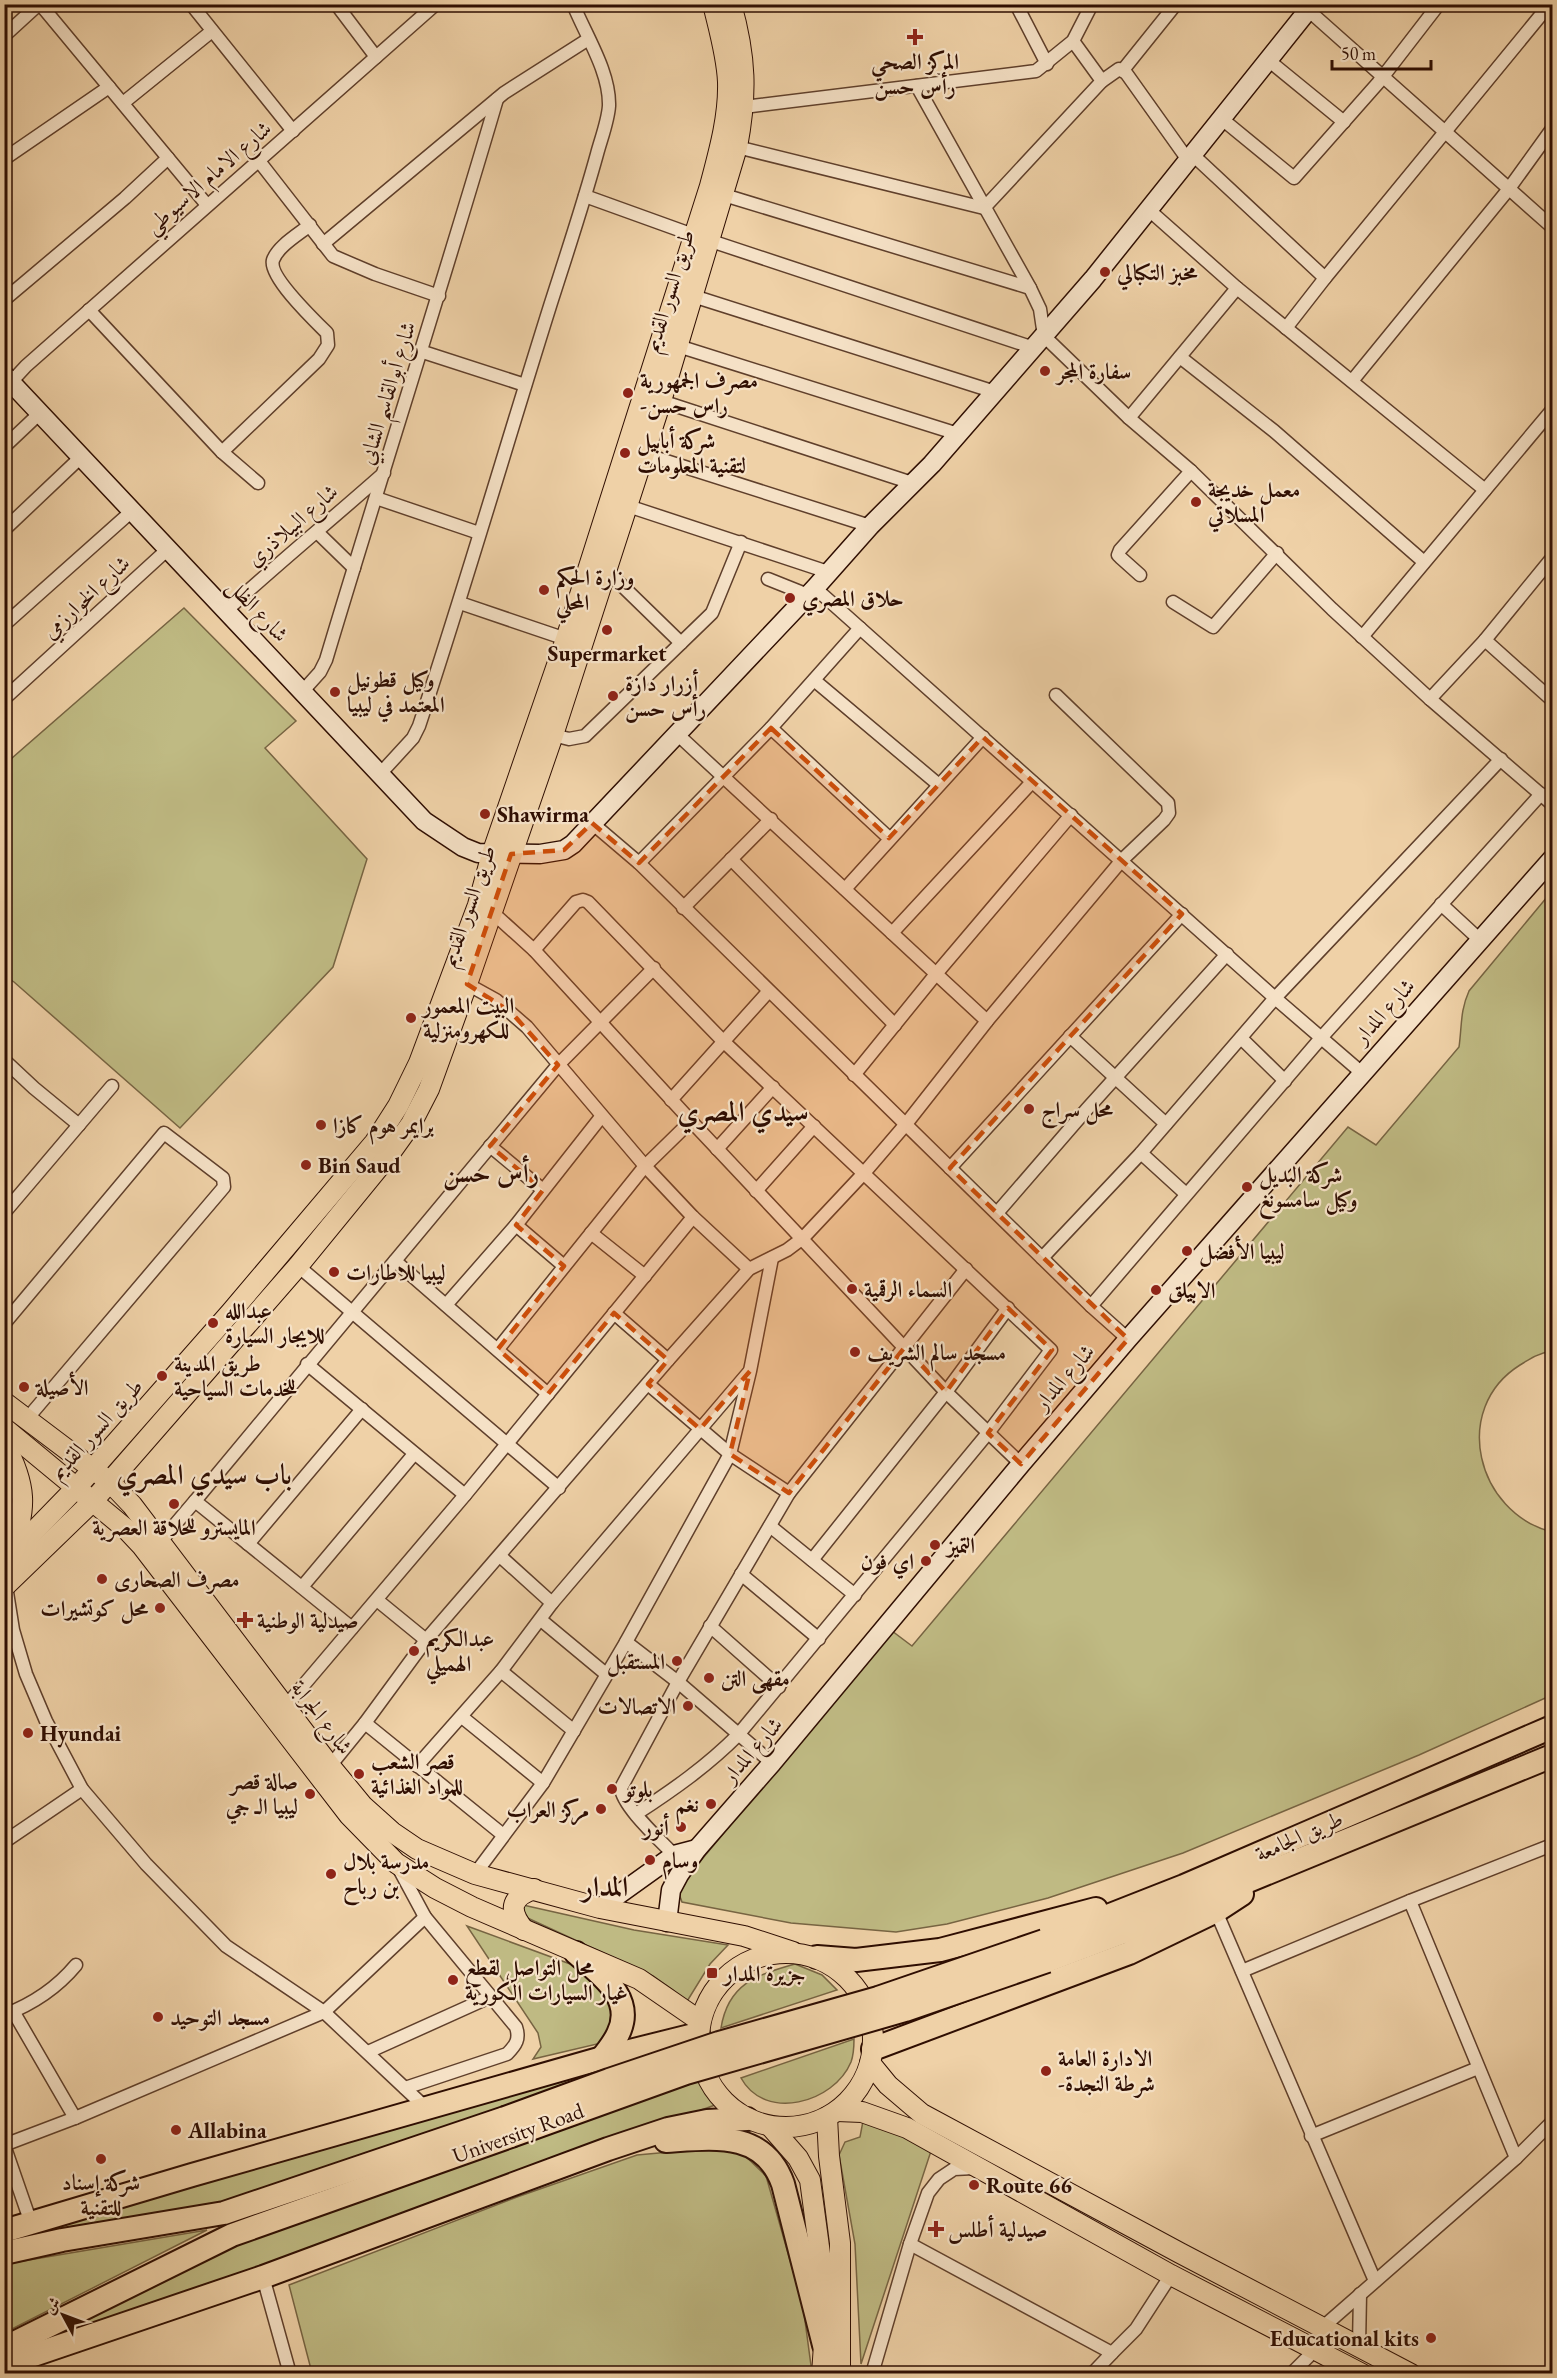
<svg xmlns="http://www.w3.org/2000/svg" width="1557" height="2378" viewBox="0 0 1557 2378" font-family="'EB Garamond',Amiri,serif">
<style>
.green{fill:#bfba83;stroke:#776442;stroke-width:1.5}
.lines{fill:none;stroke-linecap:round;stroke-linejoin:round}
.street-casing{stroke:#5f3f2b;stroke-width:15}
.secondary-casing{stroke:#2f0e02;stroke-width:21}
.primary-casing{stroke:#2f0e02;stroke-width:22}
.highway-casing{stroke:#2f0e02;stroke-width:26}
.street{stroke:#f5e1c6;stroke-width:12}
.secondary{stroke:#f5e1c6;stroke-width:18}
.primary{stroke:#efd1a7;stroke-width:20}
.highway{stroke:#efd1a7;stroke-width:22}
.highway-bridge-casing{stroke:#2f0e02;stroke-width:26;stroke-linecap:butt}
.highway-bridge{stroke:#efd1a7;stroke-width:22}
.marked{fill:#cc4e0a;fill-opacity:0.2;stroke:#cc4e0a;stroke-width:4.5;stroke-dasharray:12 8;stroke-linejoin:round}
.poi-dot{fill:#8f2418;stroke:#f5e1c6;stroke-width:2}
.labels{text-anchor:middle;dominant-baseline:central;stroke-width:4.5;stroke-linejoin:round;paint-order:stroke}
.poi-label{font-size:22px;font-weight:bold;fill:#2f0e02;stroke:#f5e1c6;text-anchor:start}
.street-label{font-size:22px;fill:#2f0e02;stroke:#f5e1c6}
.quarter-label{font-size:26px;font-weight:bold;fill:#2f0e02;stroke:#f5e1c6}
.district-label{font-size:28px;font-weight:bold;fill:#2f0e02;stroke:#f5e1c6}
</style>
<rect width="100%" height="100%" fill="#efd1a7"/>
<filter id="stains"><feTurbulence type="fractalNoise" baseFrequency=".00333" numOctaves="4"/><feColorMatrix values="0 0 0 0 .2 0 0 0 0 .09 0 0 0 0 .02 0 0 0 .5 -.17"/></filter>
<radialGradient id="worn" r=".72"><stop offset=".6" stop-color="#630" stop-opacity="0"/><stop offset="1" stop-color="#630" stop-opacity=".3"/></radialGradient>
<g class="green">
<polygon points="184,608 296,721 265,748 367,859 333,967 180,1128 14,982 5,976 4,765"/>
<path d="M1552 891V1351C1539 1353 1531 1358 1520 1365 1450 1409 1477 1513 1552 1532V1695L1419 1755 1183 1853 1048 1898 947 1924 896 1932 791 1923 682 1902 678 1891 683 1882 892 1631 912 1646 1348 1127 1376 1145 1459 1047C1462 1026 1460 1011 1469 991Z"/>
<polygon points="523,1905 634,1930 728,1945 710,1964 686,2003 673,1990 653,1976 521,1915"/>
<polygon points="467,1926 592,1972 616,1991 610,2041 533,2059 541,2047 538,2033"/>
<path d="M795 1964 822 1975 837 1990 721 2028C728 1984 756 1975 795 1964Z"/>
<path d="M854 2039C854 2047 854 2054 851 2062 834 2103 765 2122 741 2078Z"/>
<polygon points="681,2043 231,2205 16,2244 5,2239"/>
<polygon points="699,2081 715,2105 171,2302 40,2340 241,2238"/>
<polygon points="863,2121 932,2148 861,2364 855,2244 839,2155 845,2142 860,2137"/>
<polygon points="692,2150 739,2150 766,2176 803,2306 812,2373 312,2373 289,2285 517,2197 637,2155"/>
<polygon points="207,2230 6,2332 5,2332 5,2264"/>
</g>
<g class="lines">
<defs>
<g id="street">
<polyline points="40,4 207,205"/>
<polyline points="191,4 293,131"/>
<polyline points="336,4 376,57"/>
<polyline points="1016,4 1047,64"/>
<polyline points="1308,10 1552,227"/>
<polyline points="4,36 39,4"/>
<polyline points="1268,60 1344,122"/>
<polyline points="1123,70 1176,4"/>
<polyline points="1102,81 1119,69 1126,73 1188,160"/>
<polyline points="917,86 1030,288 1040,309 1044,336 1129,418 1191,471 1332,609 1430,699 1552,804"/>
<polyline points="123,103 212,31"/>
<polyline points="744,107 1036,71 1073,41 1092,4"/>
<polyline points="1222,119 1294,178 1378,83 1439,4"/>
<polyline points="733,146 984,208 1102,81 1073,41"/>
<polyline points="1193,155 1325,278 1286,328"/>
<polyline points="4,159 109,87"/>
<polyline points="259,161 333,256 375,274 439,296"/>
<polyline points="724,195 1030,288"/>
<polyline points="585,196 696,236 1034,348"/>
<polyline points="1149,210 1237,288 1485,490"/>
<polyline points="323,244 504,93 587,40"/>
<polyline points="1325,278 1550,4"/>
<polyline points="693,296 995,392"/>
<polyline points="4,300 125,198 168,158"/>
<polyline points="89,310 222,452 258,483"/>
<polyline points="678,346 958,434"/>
<polyline points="420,351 525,385"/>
<polyline points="1180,357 1274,431 1424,562"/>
<polyline points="1352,381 1508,190 1552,129"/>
<polyline points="4,395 14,385 14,379 26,366 436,4"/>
<polyline points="661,401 912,483"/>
<polyline points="1129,418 1237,288"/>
<polyline points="4,447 40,413"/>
<path d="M222 452 319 359 328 345 327 333C315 321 268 276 273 260 278 246 299 234 310 225"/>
<polyline points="644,454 870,526"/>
<polyline points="376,498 479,533"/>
<polyline points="628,506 828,572"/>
<polyline points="4,530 81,457"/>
<polyline points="317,532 354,568"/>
<polyline points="607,571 681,643"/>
<polyline points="1140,575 1121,558 1118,555 1120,550 1191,471"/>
<polyline points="768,579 808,595"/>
<polyline points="815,588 1275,998 1362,1073"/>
<polyline points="1173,602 1213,627 1277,553"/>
<polyline points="460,603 566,639"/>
<path d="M226 611C277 564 331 520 384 473"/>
<polyline points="4,625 132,511"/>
<polyline points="1362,637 1552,410"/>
<polyline points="1485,640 1552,700"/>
<polyline points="814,680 939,785"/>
<path d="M302 692 320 672 326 660C382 473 442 287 497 99"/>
<polyline points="4,699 168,549"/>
<polyline points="1430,699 1485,640 1552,558"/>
<polyline points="771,728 889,838"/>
<polyline points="676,733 987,1021"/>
<polyline points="553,735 569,739 585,736 712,613 741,542"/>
<path d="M380 774 413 738 419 726C465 587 506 446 550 306 566 256 583 205 597 154 601 139 608 121 609 106 610 72 586 36 573 4"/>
<polyline points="592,823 639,863 1091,1306 1128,1339"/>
<polyline points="731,859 895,1025"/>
<polyline points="639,863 771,728 860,628"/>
<polyline points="845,889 983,737"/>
<polyline points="1441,904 1480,940"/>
<polyline points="683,908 771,819"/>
<polyline points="492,912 534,950 691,1121 946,1392 1021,1464"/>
<polyline points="892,933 1032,782"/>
<path d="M534 950 576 902 583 900 588 902 723 1041 1051 1350 988 1433 738 1735C707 1766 673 1790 636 1814"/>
<polyline points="467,984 496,1000 527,1027 645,1166 693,1217 749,1269"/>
<polyline points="1070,1036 1166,1124"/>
<polyline points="1241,1038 1285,1081"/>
<polyline points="4,1060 34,1088 79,1125"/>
<polyline points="854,1075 936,974 1071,815"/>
<polyline points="671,1100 768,992"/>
<polyline points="490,1146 543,1190"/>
<polyline points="717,1149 773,1087"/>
<polyline points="1141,1153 1186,1194"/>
<polyline points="950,1168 1182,914"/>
<polyline points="756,1191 814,1126"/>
<polyline points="4,1213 112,1086"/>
<polyline points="997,1213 1087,1109 1227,954"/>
<polyline points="516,1225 564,1266"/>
<polyline points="591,1233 645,1276"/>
<polyline points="1042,1258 1141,1153 1275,998 1501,759"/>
<polyline points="395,1261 548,1394"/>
<polyline points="298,1266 559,1488"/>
<polyline points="446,1305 516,1225 601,1117"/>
<polyline points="1091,1306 1321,1038 1541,794"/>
<polyline points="614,1313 668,1360"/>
<polyline points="4,1324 164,1133 223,1178 224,1187 26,1420"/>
<polyline points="498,1349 645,1166 691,1121"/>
<polyline points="307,1364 465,1495"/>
<polyline points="648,1384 730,1454 789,1493"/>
<polyline points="770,1526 855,1595"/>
<polyline points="161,1541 195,1501"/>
<polyline points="248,1544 362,1409"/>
<polyline points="500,1556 552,1603"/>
<polyline points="812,1560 946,1392 1008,1308"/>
<polyline points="741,1574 819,1639"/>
<polyline points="6,1586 13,1630 26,1674 46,1721 82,1789 146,1864 226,1946 324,2012 426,2108"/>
<polyline points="302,1587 414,1454"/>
<polyline points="377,1600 426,1640"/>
<polyline points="541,1620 606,1674"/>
<polyline points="710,1626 779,1687"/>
<polyline points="352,1628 195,1501 558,1065 654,968"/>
<polyline points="626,1642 678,1682 772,1763"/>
<polyline points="501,1671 574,1731"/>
<polyline points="285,1707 465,1495 693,1217"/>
<polyline points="462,1717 543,1783"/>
<polyline points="365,1723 502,1834"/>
<polyline points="330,1766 365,1723 426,1640 668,1360 749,1269 787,1250 803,1238 864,1173 906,1124 987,1021 1122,860 1164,820 1169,813 1168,803 1056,695"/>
<polyline points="417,1766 501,1671 552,1603 749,1372"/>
<polyline points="4,1842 82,1789"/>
<path d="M674 1855C661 1841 622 1806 621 1788L678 1682 789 1493 966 1269"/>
<path d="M398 1867 425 1917 516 2027C520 2039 516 2045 507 2054L405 2088"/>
<polyline points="475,1874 543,1783 626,1642 730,1454 750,1371 772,1258"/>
<polyline points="1410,1901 1516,2158"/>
<polyline points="1215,1909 1375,2281"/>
<polyline points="1242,1971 1410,1901 1552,1845"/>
<polyline points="13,2011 75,2118"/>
<path d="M4 2015C33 2004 56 1989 76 1965"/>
<polyline points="368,2052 490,1997"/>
<polyline points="1311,2136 1478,2068"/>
<polyline points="4,2145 75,2118 324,2012 425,1917"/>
<polyline points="4,2145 31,2223"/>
<polyline points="910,2244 1112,2353 1092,2374"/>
<polyline points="263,2277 290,2374"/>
<polyline points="1323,2327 1516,2158 1552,2122"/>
<polyline points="1359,2346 1360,2294"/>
<polyline points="1112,2353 1136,2329 1171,2275"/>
<polyline points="872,2374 910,2244 928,2193 939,2179 954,2169 974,2168"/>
<polyline points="1291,2374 1315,2350"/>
</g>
<g id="secondary">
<polyline points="4,375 424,821 463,847 478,853 540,854 564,850 573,844 815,588 870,526 932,464 1093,279 1313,4"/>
<polyline points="600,1908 674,1855 697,1849"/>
<polyline points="667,1922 671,1890 679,1875 697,1849 772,1763 1021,1464 1128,1339 1552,859"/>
</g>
<g id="primary">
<polyline points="4,1402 110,1482 132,1505 330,1766 363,1806 392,1832 417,1849 475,1874 600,1908 744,1936 793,1952"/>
<polyline points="4,1428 126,1529 142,1546 349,1815 396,1863 435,1888 472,1907 639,1979 700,2021"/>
<path d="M4 1443C26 1484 28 1509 10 1552"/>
<path d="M4 1562 76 1488 231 1312 375 1142 398 1106 419 1063 478 905 492 854 566 639 710 186C719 152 729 117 728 82 727 56 719 29 713 4"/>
<path d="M4 1587 93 1501 298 1266 388 1156 411 1124 429 1089 467 984 553 735 661 401 737 147C747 94 746 57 731 4"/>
<path d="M524 1930C509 1911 509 1898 534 1889"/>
<circle cx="786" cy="2040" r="87"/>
<polyline points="870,2063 888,2085 922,2114 1180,2253 1411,2374"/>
<polyline points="837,2111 862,2112 907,2128 1171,2275 1362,2374"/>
<polyline points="827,2117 829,2156 840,2243 840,2374"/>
<polyline points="770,2126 798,2158 810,2180 820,2254 824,2345 822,2374"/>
</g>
<g id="highway">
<polyline points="1044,1941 1184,1886 1552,1727"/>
<path d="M576 1953C600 1974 636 1998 618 2034 614 2043 608 2050 602 2058"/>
<polyline points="817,1957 856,1960 940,1950 1096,1909"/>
<polyline points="1047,1961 1129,1930 1552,1756"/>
<polyline points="873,2049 1129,1953 1216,1911 1242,1894"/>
<path d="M666 2141C713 2138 764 2130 783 2184L824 2345"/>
<polyline points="4,2231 192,2175 602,2058 698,2034"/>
<polyline points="4,2253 62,2240 224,2213 505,2118"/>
<polyline points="4,2348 232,2235 511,2136"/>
<polyline points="4,2365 263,2277 608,2149 668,2129 707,2121 747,2119"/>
</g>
</defs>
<use href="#street" class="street-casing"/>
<use href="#secondary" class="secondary-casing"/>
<use href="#primary" class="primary-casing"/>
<use href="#highway" class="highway-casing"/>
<use href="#street" class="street"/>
<use href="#secondary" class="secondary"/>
<use href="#primary" class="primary"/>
<use href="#highway" class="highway"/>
<defs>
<g id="highway-bridge">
<polyline points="505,2118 609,2080 719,2043 878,1998 1044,1941"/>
<polyline points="511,2136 686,2073 905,2010 1047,1961"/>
</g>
</defs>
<use href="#highway-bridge" class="highway-bridge-casing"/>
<use href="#highway-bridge" class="highway-bridge"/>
</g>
<path class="marked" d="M771 728 889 838 983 737 1182 914 950 1168 1128 1339 1021 1464 988 1433 1052 1350 1008 1308 946 1392 905 1347 789 1493 730 1454 750 1371 700 1429 648 1384 668 1360 614 1313 548 1394 498 1349 564 1266 516 1225 543 1190 490 1146 558 1065 511 1012 467 984 511 854 564 850 592 823 639 863Z"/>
<g class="poi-dot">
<path d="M912 28h6v6h6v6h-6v6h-6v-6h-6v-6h6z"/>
<circle cx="1105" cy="272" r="6"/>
<circle cx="1045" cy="371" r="6"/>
<circle cx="628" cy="393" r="6"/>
<circle cx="625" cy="453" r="6"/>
<circle cx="1196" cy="502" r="6"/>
<circle cx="544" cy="590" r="6"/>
<circle cx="790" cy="598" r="6"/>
<circle cx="607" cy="630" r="6"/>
<circle cx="335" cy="692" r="6"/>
<circle cx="613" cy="696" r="6"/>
<circle cx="485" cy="814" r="6"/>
<circle cx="411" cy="1018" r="6"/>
<circle cx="1029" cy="1109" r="6"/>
<circle cx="321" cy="1125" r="6"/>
<circle cx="306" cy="1165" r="6"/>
<circle cx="1247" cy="1187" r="6"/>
<circle cx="1187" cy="1251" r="6"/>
<circle cx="334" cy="1272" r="6"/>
<circle cx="852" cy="1289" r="6"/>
<circle cx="1156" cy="1290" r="6"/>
<circle cx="213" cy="1323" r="6"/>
<circle cx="855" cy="1352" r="6"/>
<circle cx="162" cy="1376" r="6"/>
<circle cx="24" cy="1387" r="6"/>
<circle cx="174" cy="1504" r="6"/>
<circle cx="935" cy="1545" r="6"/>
<circle cx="926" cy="1561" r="6"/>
<circle cx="102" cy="1579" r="6"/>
<circle cx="160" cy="1608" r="6"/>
<path d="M242 1611h6v6h6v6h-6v6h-6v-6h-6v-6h6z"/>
<circle cx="414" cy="1651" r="6"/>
<circle cx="677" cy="1661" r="6"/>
<circle cx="709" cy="1678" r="6"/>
<circle cx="688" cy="1706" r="6"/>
<circle cx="28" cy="1733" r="6"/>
<circle cx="359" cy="1774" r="6"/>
<circle cx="612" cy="1789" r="6"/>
<circle cx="310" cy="1794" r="6"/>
<circle cx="711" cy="1804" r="6"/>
<circle cx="601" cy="1809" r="6"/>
<circle cx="681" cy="1827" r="6"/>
<circle cx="650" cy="1860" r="6"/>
<circle cx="331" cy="1874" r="6"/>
<rect x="706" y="1967" width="12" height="12" rx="3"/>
<circle cx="453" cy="1980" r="6"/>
<circle cx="158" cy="2017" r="6"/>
<circle cx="1046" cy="2071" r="6"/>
<circle cx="176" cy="2130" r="6"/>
<circle cx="101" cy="2159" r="6"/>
<circle cx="974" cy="2185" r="6"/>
<path d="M933 2220h6v6h6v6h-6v6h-6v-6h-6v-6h6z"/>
<circle cx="1431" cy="2338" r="6"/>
</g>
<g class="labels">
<g class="poi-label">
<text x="915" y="61" text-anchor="middle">المركز الصحي<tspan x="915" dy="25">رأس حسن</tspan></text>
<text x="1117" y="272">مخبز التكبالي</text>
<text x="1057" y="371">سفارة المجر</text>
<text x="640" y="380">مصرف الجمهورية<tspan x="640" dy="25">-راس حسن</tspan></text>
<text x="637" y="440">شركة أبابيل<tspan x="637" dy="25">لتقنية المعلومات</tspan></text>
<text x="1208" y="489">معمل خديجة<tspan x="1208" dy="25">المسلاتي</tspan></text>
<text x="556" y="577">وزارة الحكم<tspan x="556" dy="25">المحلي</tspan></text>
<text x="802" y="598">حلاق المصري</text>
<text x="607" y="653" text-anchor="middle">Supermarket</text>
<text x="347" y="679">وكيل قطونيل<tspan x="347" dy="25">المعتمد في ليبيا</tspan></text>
<text x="625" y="683">أزرار دازة<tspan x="625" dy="25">رأس حسن</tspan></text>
<text x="497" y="814">Shawirma</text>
<text x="423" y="1005">البيت المعمور<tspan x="423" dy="25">للكهرومنزلية</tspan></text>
<text x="1041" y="1109">محل سراج</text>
<text x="333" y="1125">برايمر هوم كازا</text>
<text x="318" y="1165">Bin Saud</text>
<text x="1259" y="1174">شركة البديل<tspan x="1259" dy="25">وكيل سامسونغ</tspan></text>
<text x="1199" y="1251">ليبيا الأفضل</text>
<text x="346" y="1272">ليبيا للاطارات</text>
<text x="864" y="1289">السماء الرقمية</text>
<text x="1168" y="1290">الابيلق</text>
<text x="225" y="1310">عبدالله<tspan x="225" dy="25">للايجار السيارة</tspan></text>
<text x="867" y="1352">مسجد سالم الشريف</text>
<text x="174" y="1363">طريق المدينة<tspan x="174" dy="25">للخدمات السياحية</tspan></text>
<text x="36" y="1387">الأصيلة</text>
<text x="174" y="1527" text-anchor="middle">المايسترو للحلاقة العصرية</text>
<text x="947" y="1545">التميز</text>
<text x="914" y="1561" text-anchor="end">اي فون</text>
<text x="114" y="1579">مصرف الصحارى</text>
<text x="148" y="1608" text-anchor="end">محل كوتشيرات</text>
<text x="257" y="1620">صيدلية الوطنية</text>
<text x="426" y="1638">عبدالكريم<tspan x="426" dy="25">الهميلي</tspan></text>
<text x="665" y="1661" text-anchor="end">المستقبل</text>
<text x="721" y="1678">مقهى التن</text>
<text x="676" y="1706" text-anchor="end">الاتصالات</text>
<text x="40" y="1733">Hyundai</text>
<text x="371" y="1761">قصر الشعب<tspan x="371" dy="25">للمواد الغذائية</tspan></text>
<text x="298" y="1781" text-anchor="end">صالة قصر<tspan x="298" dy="25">ليبيا الـ جي</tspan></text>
<text x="624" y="1789">بلوتو</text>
<text x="699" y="1804" text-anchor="end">نغم</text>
<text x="589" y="1809" text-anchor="end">مركز العراب</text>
<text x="669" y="1827" text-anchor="end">أنور</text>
<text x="662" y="1860">وسام</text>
<text x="343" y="1861">مدرسة بلال<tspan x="343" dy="25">بن رباح</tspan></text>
<text x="465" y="1967">محل التواصل لقطع<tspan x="465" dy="25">غيار السيارات الكورية</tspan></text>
<text x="724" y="1973">جزيرة المدار</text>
<text x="170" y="2017">مسجد التوحيد</text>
<text x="1058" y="2058">الادارة العامة<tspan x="1058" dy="25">-شرطة النجدة</tspan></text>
<text x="188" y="2130">Allabina</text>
<text x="101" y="2182" text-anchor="middle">شركة إسناد<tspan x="101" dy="25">للتقنية</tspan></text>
<text x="986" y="2185">Route 66</text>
<text x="948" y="2229">صيدلية أطلس</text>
<text x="1419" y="2338" text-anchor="end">Educational kits</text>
</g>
<g class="street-label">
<text transform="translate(208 177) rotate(-41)">شارع الامام الاسيوطي</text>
<text transform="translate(669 291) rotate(-73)">طريق السور القديم</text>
<text transform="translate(387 393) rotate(-73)">شارع أبوالقاسم الشابي</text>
<text transform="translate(292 525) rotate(-41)">شارع البيلاذري</text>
<text transform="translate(86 597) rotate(-43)">شارع الخوارزمي</text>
<text transform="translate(258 610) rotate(47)">شارع الظل</text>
<text transform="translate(468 906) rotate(-71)">طريق السور القديم</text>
<text transform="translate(1384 1011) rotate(-48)">شارع المدار</text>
<text transform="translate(1064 1377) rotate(-49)">شارع المدار</text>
<text transform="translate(96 1429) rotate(-48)">طريق السور القديم</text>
<text transform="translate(322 1717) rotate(53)">شارع الجرابة</text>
<text transform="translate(752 1750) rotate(-49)">شارع المدار</text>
<text transform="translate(1299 1836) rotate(-24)">طريق الجامعة</text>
<text transform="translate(518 2133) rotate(-20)">University Road</text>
</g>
<g class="quarter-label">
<text x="491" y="1173">رأس حسن</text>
</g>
<g class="district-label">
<text x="743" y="1111">سيدي المصري</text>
<text x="204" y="1474">باب سيدي المصري</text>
<text x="605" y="1886">المدار</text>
</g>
</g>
<rect width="1557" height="2378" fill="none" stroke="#efd1a7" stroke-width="24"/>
<rect x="6" y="6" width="1545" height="2366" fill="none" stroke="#2f0e02" stroke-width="3"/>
<rect x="12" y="12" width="1533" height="2354" fill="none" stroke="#2f0e02" stroke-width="1.5"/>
<g transform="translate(63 2315) rotate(311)" stroke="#f5e1c6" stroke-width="4.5" paint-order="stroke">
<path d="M0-4.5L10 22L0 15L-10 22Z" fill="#2f0e02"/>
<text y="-9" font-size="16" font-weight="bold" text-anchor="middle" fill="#2f0e02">ش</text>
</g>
<path d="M1332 60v9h99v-9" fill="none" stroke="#2f0e02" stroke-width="3"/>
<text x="1341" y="60" font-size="18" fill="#2f0e02" stroke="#f5e1c6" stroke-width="4.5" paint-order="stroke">50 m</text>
<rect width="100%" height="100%" filter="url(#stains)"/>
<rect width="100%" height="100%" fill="url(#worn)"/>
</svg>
